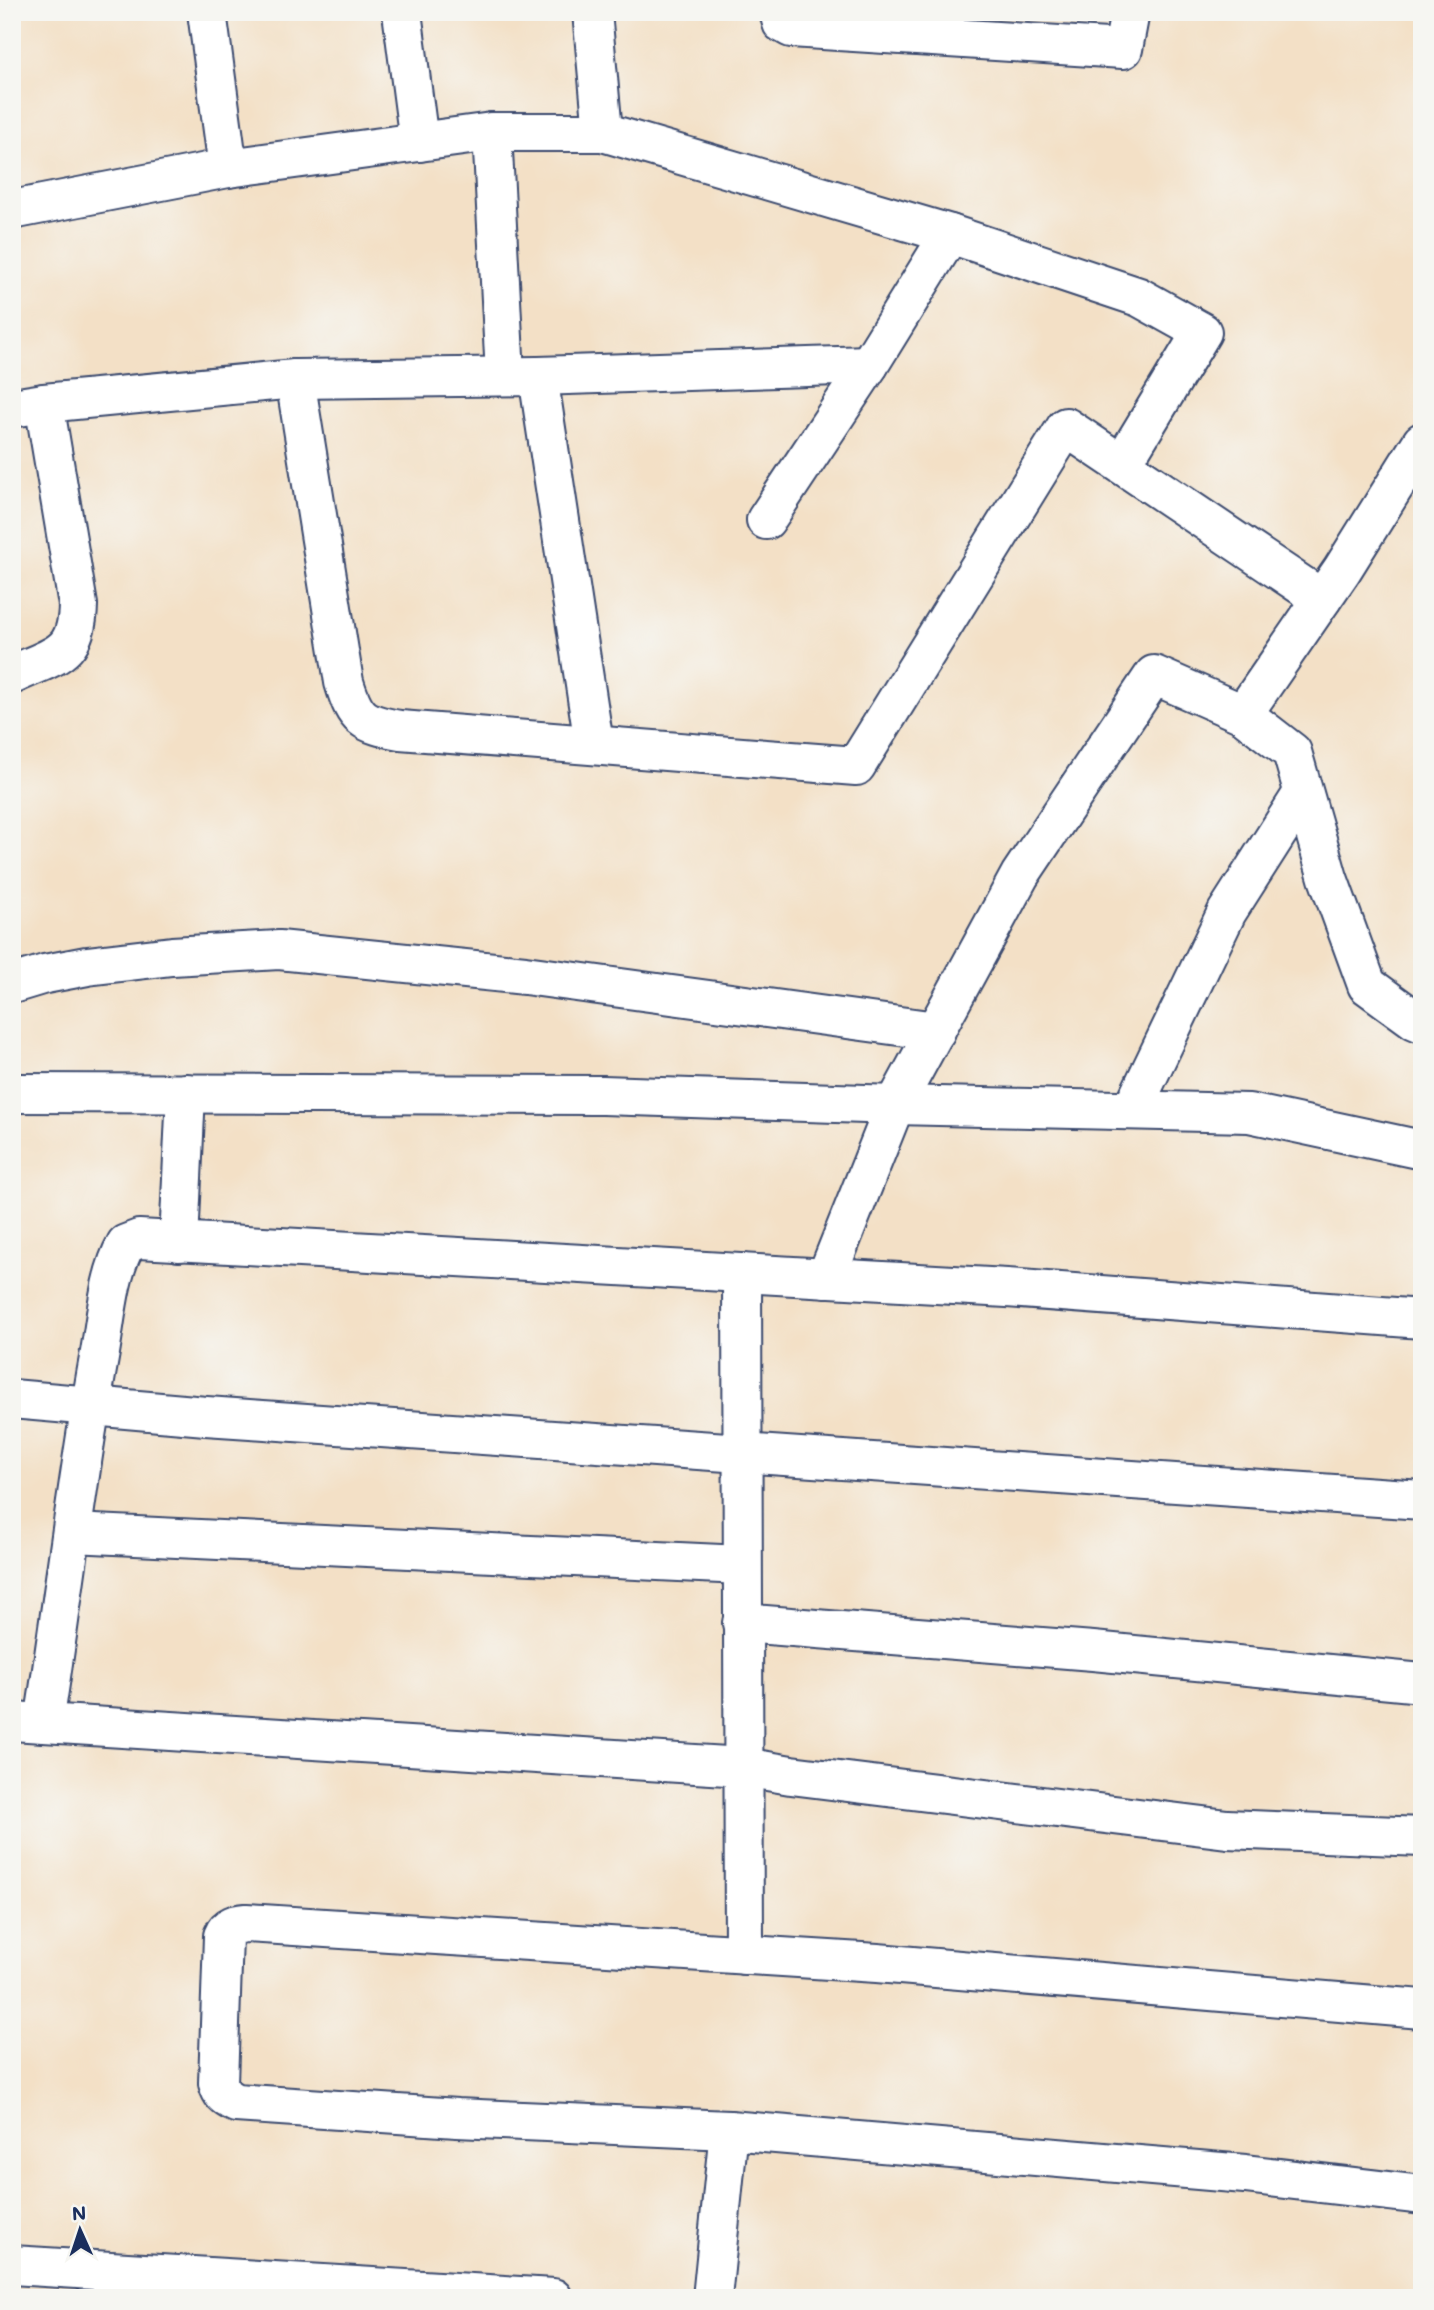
<svg xmlns="http://www.w3.org/2000/svg" width="1434" height="2310" viewBox="0 0 1434 2310" font-family="Mali,sans-serif">
<style>
.lines{fill:none;stroke-linecap:round;stroke-linejoin:round}
.minor-casing{stroke:#3b4a6e;stroke-width:42}
.minor{stroke:#fff;stroke-width:38}
</style>
<rect width="100%" height="100%" fill="#f6f6f2"/>
<filter id="ink" filterUnits="userSpaceOnUse"><feTurbulence type="fractalNoise" baseFrequency=".0143" numOctaves="2"/><feDisplacementMap in="SourceGraphic" scale="14" xChannelSelector="R" yChannelSelector="G"/><feConvolveMatrix kernelMatrix="1 2 1 2 8 2 1 2 1" color-interpolation-filters="sRGB"/></filter>
<filter id="wash" filterUnits="userSpaceOnUse"><feTurbulence type="fractalNoise" baseFrequency=".00686" numOctaves="4" result="noise"/><feDisplacementMap in="SourceGraphic" scale="28" xChannelSelector="R" yChannelSelector="G"/><feGaussianBlur stdDeviation="1.57" result="paint"/><feColorMatrix in="noise" values="0 0 0 0 0 0 0 0 0 0 0 0 0 0 0 0 0 1.4 0 .05"/><feComposite in="paint" operator="in"/></filter>
<g filter="url(#wash)">
<rect width="100%" height="100%" fill="#f3e0c6"/>
</g>
<g filter="url(#ink)">
<g class="lines">
<defs>
<g id="minor">
<polyline points="207,12 228,168 492,132 603,132 950,234 1139,297 1202,332 1122,464"/>
<polyline points="402,12 419,142"/>
<polyline points="592,12 603,132"/>
<polyline points="779,12 782,23 791,28 1123,49 1130,12"/>
<polyline points="492,132 505,375"/>
<polyline points="12,210 228,168"/>
<polyline points="538,376 594,744"/>
<path d="M295 379 344 682C355 719 363 724 400 730L856 766 1066 427 1322 599"/>
<polyline points="12,408 44,403 295,379 538,376 869,365"/>
<polyline points="766,520 869,365 950,234"/>
<path d="M12 675C53 655 77 657 78 605L44 403"/>
<polyline points="1243,714 1292,752 1328,878 1367,985 1415,1020 1422,1023"/>
<polyline points="12,984 45,974 87,966 172,956 279,950 525,975 936,1031"/>
<polyline points="12,1093 603,1095 895,1105 1249,1113 1422,1150"/>
<polyline points="1132,1110 1227,912 1303,793"/>
<polyline points="179,1242 186,1093"/>
<polyline points="742,1273 744,1955"/>
<polyline points="826,1278 895,1105 1020,875 1154,675 1243,714 1342,570 1422,442"/>
<polyline points="12,1399 206,1416 1422,1500"/>
<polyline points="73,1533 742,1565"/>
<polyline points="742,1623 1093,1651 1422,1683"/>
<polyline points="12,1721 743,1767 791,1775 1227,1829 1422,1837"/>
<path d="M44 1723C63 1601 77 1479 99 1358 106 1321 108 1276 126 1244L139 1239 1007 1288 1422 1319"/>
<path d="M1422 2009 877 1963 246 1923C236 1924 227 1925 223 1936L218 2083C221 2094 225 2098 236 2103L457 2118 729 2130 1245 2174 1422 2195"/>
<polyline points="12,2265 553,2298"/>
<polyline points="712,2298 729,2130"/>
</g>
</defs>
<use href="#minor" class="minor-casing"/>
<use href="#minor" class="minor"/>
</g>
</g>
<rect width="1434" height="2310" fill="none" stroke="#f6f6f2" stroke-width="42"/>
<g transform="translate(80 2230) rotate(357)" stroke="#f6f6f2" stroke-width="5" paint-order="stroke">
<path d="M0-5L12 26L0 18L-12 26Z" fill="#1b2f5e"/>
<text y="-10" font-size="19" font-weight="bold" text-anchor="middle" fill="#1b2f5e">N</text>
</g>
</svg>
